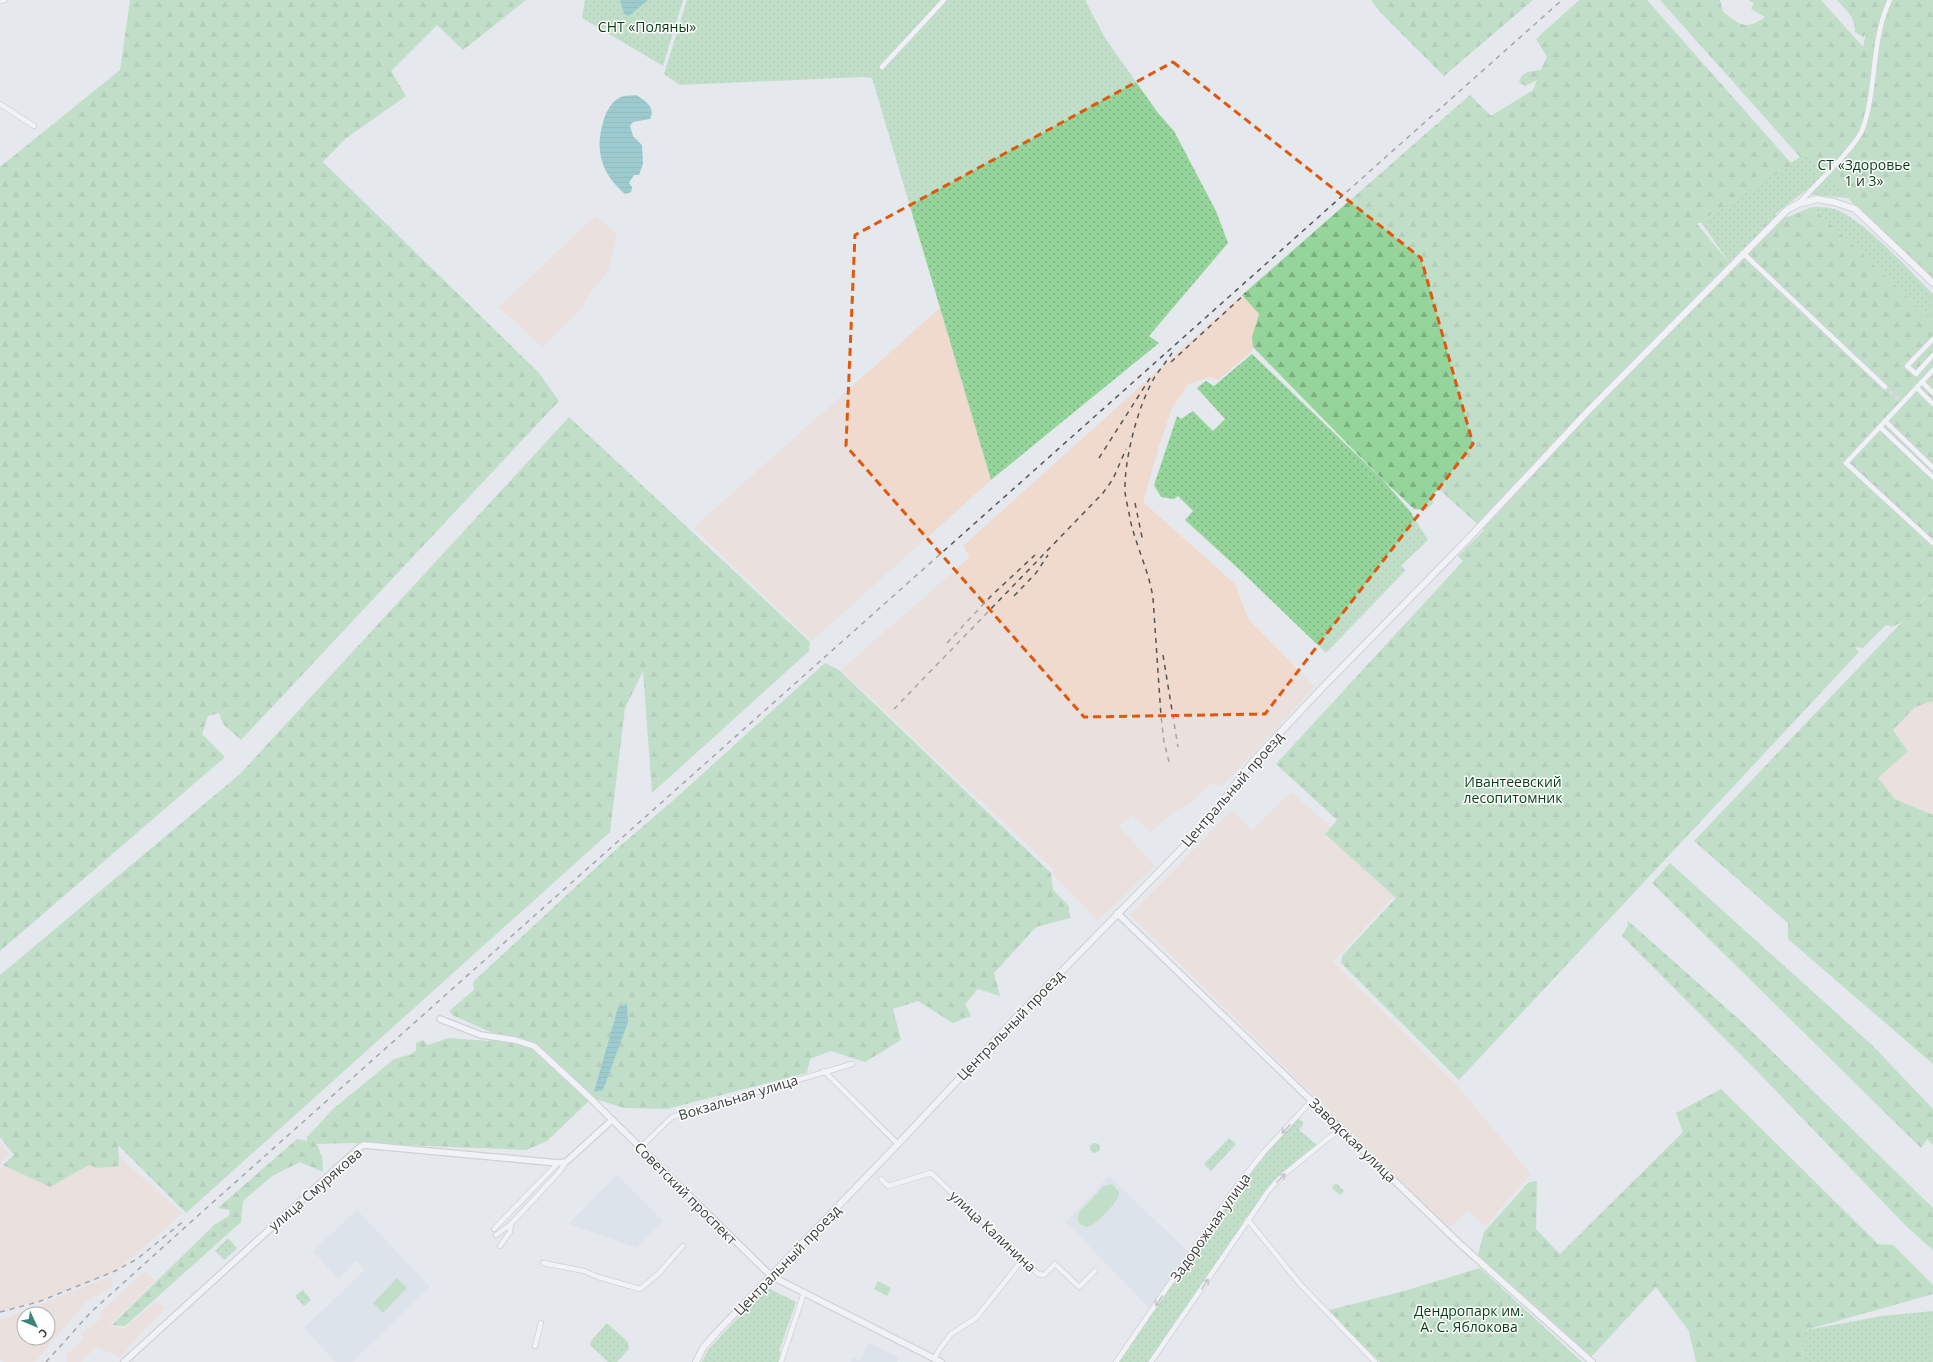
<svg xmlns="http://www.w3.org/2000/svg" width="1933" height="1362" viewBox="0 0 1933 1362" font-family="'Open Sans',sans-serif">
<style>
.built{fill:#d3dde6}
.industrial{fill:#f0d9cd;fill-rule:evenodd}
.green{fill:url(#green-dots)}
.forest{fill:url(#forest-firs)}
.pitch{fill:#95d59b}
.water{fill:url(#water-rules)}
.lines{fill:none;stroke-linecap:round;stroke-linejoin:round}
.minor-tunnel{stroke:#c3c6c9;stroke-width:4.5;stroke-dasharray:4.5 2;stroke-linecap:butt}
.minor-casing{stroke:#b4b7bb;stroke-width:6}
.tertiary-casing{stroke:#b4b7bb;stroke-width:8}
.secondary-casing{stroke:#b4b7bb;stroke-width:8}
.minor{stroke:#fff;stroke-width:4.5}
.tertiary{stroke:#fff;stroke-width:5.5}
.secondary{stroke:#fff;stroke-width:6}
.rail{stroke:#535657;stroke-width:1.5;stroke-dasharray:5 5;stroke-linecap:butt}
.oneway{stroke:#9c9e9e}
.marked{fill:none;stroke:#df580e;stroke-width:3;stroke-dasharray:8 5;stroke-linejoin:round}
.labels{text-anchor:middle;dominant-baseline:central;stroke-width:3;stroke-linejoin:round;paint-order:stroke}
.park-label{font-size:14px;fill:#063d13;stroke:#fff}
.street-label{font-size:14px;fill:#3a3c3d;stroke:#fff}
</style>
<defs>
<pattern id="green-dots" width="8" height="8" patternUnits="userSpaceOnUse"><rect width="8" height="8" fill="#95d59b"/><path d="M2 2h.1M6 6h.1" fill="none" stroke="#7bae80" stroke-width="1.8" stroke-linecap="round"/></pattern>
<pattern id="forest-firs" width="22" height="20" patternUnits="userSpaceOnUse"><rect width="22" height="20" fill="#95d59b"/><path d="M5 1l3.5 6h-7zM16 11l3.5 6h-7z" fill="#7bae80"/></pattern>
<pattern id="water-rules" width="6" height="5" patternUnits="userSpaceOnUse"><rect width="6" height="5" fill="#42a9ac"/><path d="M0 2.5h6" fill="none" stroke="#388b8d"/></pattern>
</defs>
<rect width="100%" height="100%" fill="#e5e8ec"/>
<g class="built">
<polygon points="617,1175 663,1221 637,1248 569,1224"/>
<polygon points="1109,1176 1189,1253 1149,1308 1066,1222"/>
<polygon points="357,1210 430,1287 352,1362 336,1362 304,1328 365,1270 357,1261 338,1279 313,1251"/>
<polygon points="869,1343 899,1358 897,1362 851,1362 852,1357 860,1361"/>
</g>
<g class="industrial">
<polygon points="595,216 617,234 608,272 590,292 582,308 542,347 499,307"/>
<polygon points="1242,295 1259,314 1252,351 1218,380 1209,377 1188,384 1172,408 1158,449 1143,502 1235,584 1248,619 1315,687 1222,786 1210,784 1189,805 1174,811 1151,833 1133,815 1119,826 1155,866 1098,921 1051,873 1054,870 841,670 970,557 963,546"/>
<polygon points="940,308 991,480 812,641 693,528"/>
<polygon points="1933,701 1933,815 1895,799 1878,778 1908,751 1893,730 1915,707"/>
<polygon points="1291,792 1331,827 1325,834 1394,896 1333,962 1454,1082 1531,1174 1485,1226 1467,1211 1449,1228 1130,915 1232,810 1252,831"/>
<polygon points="0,1145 10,1154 0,1165"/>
<polygon points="113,1146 127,1164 182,1213 140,1251 115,1271 38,1302 0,1311 0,1169 2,1167"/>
<polygon points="145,1271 155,1281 109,1326 123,1329 157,1302 165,1307 120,1357 96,1347 81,1362 66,1362 68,1353 83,1339 81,1333 103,1318 99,1313"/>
<path d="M112 1276V1287L87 1301 35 1362H3L0 1359V1320ZM24 1314H48V1338H24Z"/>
</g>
<g class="green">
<polygon points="585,0 683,0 663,66 582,18"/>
<polygon points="687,0 1085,0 1105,38 1158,113 1174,131 1216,211 1228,243 1149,336 1159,343 991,480 872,78 863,77 680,85 664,74"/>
<polygon points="1933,0 1849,198 1811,195 1818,181 1774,215 1728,261 1701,222 1835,134"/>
<path d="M1812 207C1819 207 1827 207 1834 209 1862 217 1910 272 1933 294V320Z"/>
<polygon points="1252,354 1382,479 1410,511 1428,540 1401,566 1406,570 1326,653 1241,571 1185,520 1193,511 1178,496 1174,499 1161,497 1154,485 1177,416 1181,419 1193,411 1213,431 1225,419 1197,388 1206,381 1214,386"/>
<polygon points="1297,1117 1304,1123 1299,1130 1317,1145 1300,1158 1269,1190 1151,1362 1116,1362 1237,1186"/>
<polygon points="1229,1138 1236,1144 1211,1171 1204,1164"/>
<circle cx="1095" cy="1148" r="5"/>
<polygon points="1336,1183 1344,1191 1340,1195 1332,1188"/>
<polygon points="228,1238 237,1248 224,1260 215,1251"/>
<polygon points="766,1287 796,1302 779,1351 781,1352 778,1362 702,1362 708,1350"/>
<polygon points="303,1290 311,1300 304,1306 295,1296"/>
<polygon points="1933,1311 1933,1362 1803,1362 1801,1331 1882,1316"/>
<polygon points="607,1323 628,1342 629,1349 617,1362 608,1362 590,1345 591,1341"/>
</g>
<g class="forest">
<polygon points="130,0 526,0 463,50 437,25 391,71 406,96 345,139 323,162 539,373 559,401 241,740 223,724 219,713 208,716 202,734 225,757 0,951 0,167 120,70"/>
<polygon points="1371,0 1533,0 1444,76 1380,12"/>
<path d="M1579 0H1647L1792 164 1697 224 1728 261 1774 215 1788 217 1812 207 1933 320V589L1903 621 1933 590V701L1915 707 1893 730 1908 751 1878 778 1895 799 1933 815V1064L1788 939V923L1694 841 1902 622 1892 627 1886 625 1863 648 1855 647 1859 652 1459 1080 1341 963 1342 956 1396 898 1325 834 1337 820 1276 764 1463 561 1458 556 1484 530 1440 490 1433 493V503L1426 510 1414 509 1382 479 1253 347 1252 337 1259 314 1242 295 1470 95 1491 116 1533 90 1537 80 1525 86 1519 82C1522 71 1531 71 1541 70L1547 57 1536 39Z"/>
<path d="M1660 0H1720L1723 12C1741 25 1745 31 1765 17L1751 9 1754 3 1748 0H1821L1863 47 1866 34 1863 37 1855 32C1856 18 1846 10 1837 0H1933V280L1851 201 1809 157H1800Z"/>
<polygon points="569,417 810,642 809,651 652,793 643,671 625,708 610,832 186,1213 118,1145 119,1166 98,1168 89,1165 50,1187 3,1165 14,1155 0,1137 0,975 240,774"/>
<polygon points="825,663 839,670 1051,873 1053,890 1069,906 1070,918 1036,927 994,973 1000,996 978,989 965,1004 971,1016 953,1023 918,1001 893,1009 901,1040 865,1062 831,1051 810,1059 807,1073 667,1109 624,1108 592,1098 547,1141 526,1150 354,1143 317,1144 322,1157 323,1172 300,1162 272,1176 243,1201 241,1222 125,1326 112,1325 214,1225 229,1216 230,1210 218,1208 297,1139 307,1141 307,1137 333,1109 394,1059 412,1054 416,1050 416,1043 423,1040 428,1045 449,1038 488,1041 493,1039 493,1033 454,1016 449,1011 474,990 473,982 612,853 676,798"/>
<polygon points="1670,863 1873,1046 1933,1109 1933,1145 1927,1139 1921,1148 1652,883"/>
<polygon points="1627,920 1742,1022 1933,1208 1933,1250 1907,1227 1751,1065 1622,936 1628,925"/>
<polygon points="1721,1089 1878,1244 1893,1245 1933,1285 1933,1294 1802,1331 1803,1362 1696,1362 1689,1331 1656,1287 1591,1357 1478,1255 1484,1232 1529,1182 1537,1181 1536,1229 1560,1254 1683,1132 1676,1113"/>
<polygon points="1480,1268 1582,1362 1380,1362 1326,1311 1404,1291"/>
</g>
<g class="pitch">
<path d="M1112 1184 1119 1192C1120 1201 1095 1226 1086 1227L1080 1224 1077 1218 1080 1211 1104 1186Z"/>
<polygon points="397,1278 407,1288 383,1313 373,1303"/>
<polygon points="878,1281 891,1288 887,1296 874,1289"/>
</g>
<g class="water">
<polygon points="620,0 648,0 629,16 624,14"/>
<path d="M636 95C645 100 656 108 650 119L633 122 630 126 633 136 642 145 643 164 639 175H634L629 183 632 187 631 192 625 194C601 173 594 150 604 119 607 110 612 101 621 97 625 95 631 96 636 95Z"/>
<polygon points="627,1003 628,1022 603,1090 594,1092 618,1008"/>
</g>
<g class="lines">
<polyline class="minor-tunnel" points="1885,387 1899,400"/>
<defs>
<g id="minor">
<polyline points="0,1 5,0"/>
<polyline points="882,67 944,0"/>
<polyline points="0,104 34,126"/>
<path d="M1798 204C1813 187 1857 146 1863 128 1877 89 1871 38 1890 0"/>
<polyline points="1743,253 1885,387"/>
<polyline points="1933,339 1907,366 1916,374 1933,355"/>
<polyline points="1933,370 1846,463 1933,543"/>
<polyline points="1922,382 1933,393"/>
<polyline points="1917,388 1933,404"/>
<polyline points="1885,421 1933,468"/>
<polyline points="1880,427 1933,477"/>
<polyline points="824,1071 898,1144"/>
<polyline points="640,1148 672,1117 852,1064"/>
<polyline points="881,1179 888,1186 931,1173 1038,1274 1044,1275 1055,1264 1079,1287 1095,1271"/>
<polyline points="1248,1220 1300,1284 1375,1362"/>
<polyline points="494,1229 558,1163"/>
<polyline points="496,1235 510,1225 560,1171 566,1162"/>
<polyline points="500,1246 510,1232 511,1223"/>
<polyline points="543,1263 584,1271 598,1277 640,1289 658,1274 683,1246"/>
<polyline points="535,1346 541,1323"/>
<polyline points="934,1359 939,1350 951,1334 976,1318 1023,1259"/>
<polyline points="781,1362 804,1293"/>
<polyline points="1116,1362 1237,1186 1264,1152 1312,1100"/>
<polyline points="1151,1362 1269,1190 1282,1176 1341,1128"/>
</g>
<g id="tertiary">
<polyline points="1117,913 1459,1243 1592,1362"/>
<polyline points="440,1019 481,1035 515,1040 534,1046 588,1096 771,1276 941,1362"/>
<polyline points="124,1362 360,1147 364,1145 558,1163 566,1162 612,1120"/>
</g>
<polyline id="secondary" points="696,1362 703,1348 716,1333 898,1144 1015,1019 1192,838 1218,807 1254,760 1324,686 1467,540 1589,410 1787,210 1798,204 1817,199 1834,202 1855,209 1933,283"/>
</defs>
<use href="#minor" class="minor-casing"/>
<use href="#tertiary" class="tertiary-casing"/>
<use href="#secondary" class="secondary-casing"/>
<use href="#minor" class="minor"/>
<use href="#tertiary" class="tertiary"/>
<use href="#secondary" class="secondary"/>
<g class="rail">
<polyline points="1171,362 1246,293"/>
<polyline points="1099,458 1150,378"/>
<polyline points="1135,503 1143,542"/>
<polyline points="1014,596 1036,573 1048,555"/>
<polyline points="947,643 991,596 1035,555"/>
<polyline points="1163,655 1178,747"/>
<polyline points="894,709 1103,493 1113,479 1126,449"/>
<path d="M1169 762 1164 742 1161 716 1153 598C1149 571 1136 546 1130 519 1129 511 1126 501 1125 492 1124 459 1138 404 1156 375 1161 368 1167 361 1172 353"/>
<polyline points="0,1312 38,1302 115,1271 137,1259 185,1220"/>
<polyline points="46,1362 91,1312 202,1212 1562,0"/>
</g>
</g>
<defs><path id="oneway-shaft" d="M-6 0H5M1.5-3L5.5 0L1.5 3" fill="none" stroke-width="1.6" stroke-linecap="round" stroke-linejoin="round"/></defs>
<g class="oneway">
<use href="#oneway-shaft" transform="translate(1286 1129) rotate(133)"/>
<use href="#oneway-shaft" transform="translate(1281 1178) rotate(-45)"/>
<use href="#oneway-shaft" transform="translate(1205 1284) rotate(-56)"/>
<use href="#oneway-shaft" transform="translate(1159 1301) rotate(124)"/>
</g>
<path d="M0 0H1933V1362H0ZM1173 62 1421 258 1473 444 1265 714 1084 717 846 446 855 235Z" fill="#e5e8ec" fill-opacity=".55" fill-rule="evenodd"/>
<path class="marked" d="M1173 62 1421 258 1473 444 1265 714 1084 717 846 446 855 235Z"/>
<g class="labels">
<g class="park-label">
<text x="647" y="26">СНТ «Поляны»</text>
<text x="1864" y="164">СТ «Здоровье<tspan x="1864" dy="16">1 и 3»</tspan></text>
<text x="1513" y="781">Ивантеевский<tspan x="1513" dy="16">лесопитомник</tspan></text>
<text x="1469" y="1310">Дендропарк им.<tspan x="1469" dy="16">А. С. Яблокова</tspan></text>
</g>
<g class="street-label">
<text transform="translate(1232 789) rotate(-49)">Центральный проезд</text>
<text transform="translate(1010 1025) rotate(-46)">Центральный проезд</text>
<text transform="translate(738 1097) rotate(-17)">Вокзальная улица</text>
<text transform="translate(1353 1140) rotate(44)">Заводская улица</text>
<text transform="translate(315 1189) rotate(-41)">улица Смурякова</text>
<text transform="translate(686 1193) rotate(45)">Советский проспект</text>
<text transform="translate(1210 1227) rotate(-55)">Задорожная улица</text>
<text transform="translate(993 1231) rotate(43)">улица Калинина</text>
<text transform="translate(787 1260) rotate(-46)">Центральный проезд</text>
</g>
</g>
<g transform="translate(36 1326) rotate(134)"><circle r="19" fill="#ffffff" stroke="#b0b1b1"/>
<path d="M0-3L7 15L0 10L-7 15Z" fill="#3d837a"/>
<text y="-6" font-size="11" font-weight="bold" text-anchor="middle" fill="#3a3c3d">С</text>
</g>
</svg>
